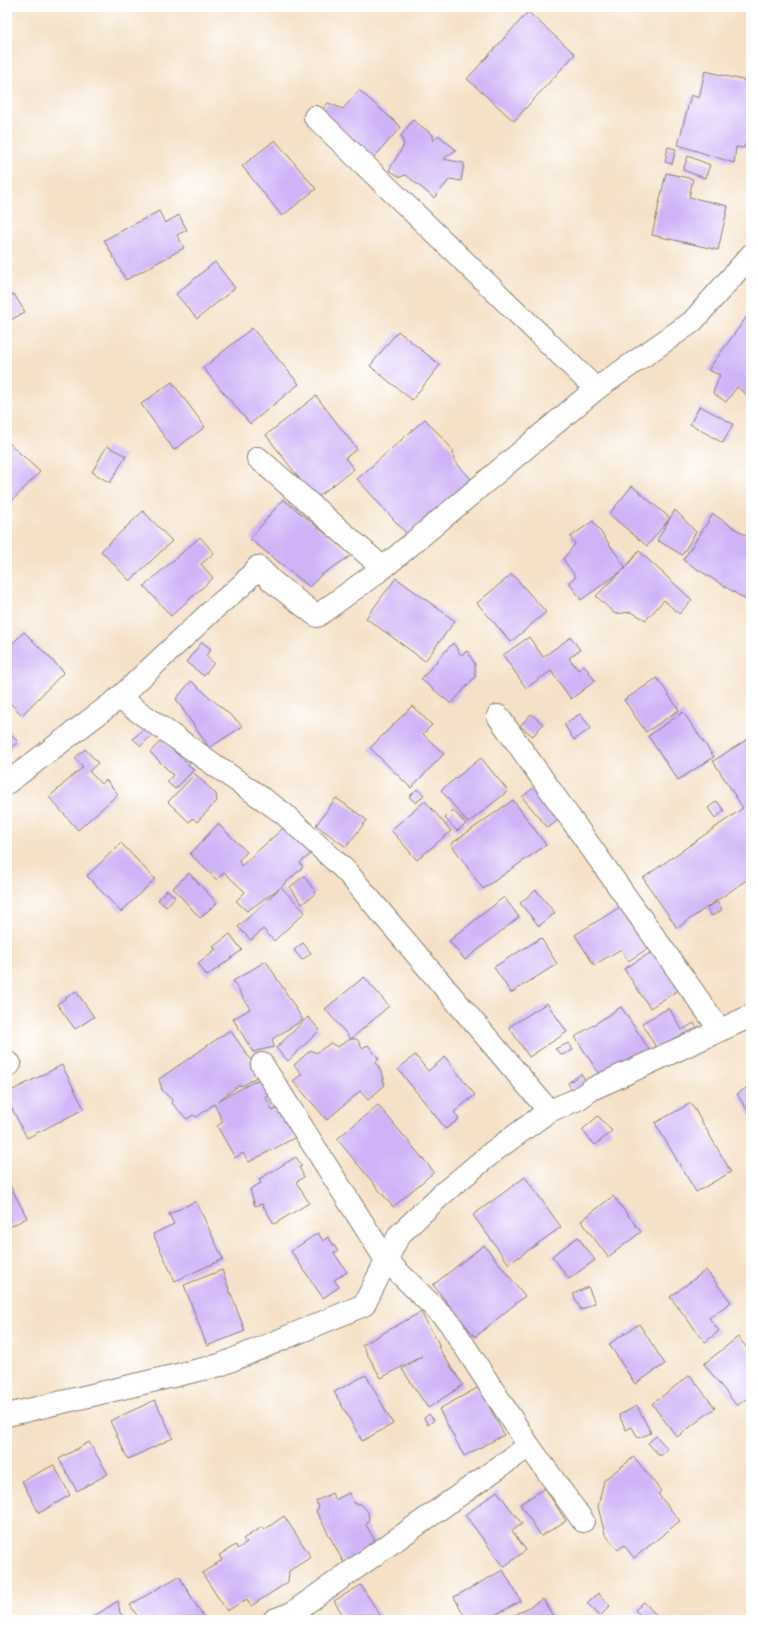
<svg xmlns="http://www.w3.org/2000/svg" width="758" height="1627" viewBox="0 0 758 1627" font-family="'Old Standard TT',serif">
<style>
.building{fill:#cfb3f7}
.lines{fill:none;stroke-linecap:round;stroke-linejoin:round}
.street-casing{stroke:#887e72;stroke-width:24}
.street{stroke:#fff;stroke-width:22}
</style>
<rect width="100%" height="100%" fill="#fff"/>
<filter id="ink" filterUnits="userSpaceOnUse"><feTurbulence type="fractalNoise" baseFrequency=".025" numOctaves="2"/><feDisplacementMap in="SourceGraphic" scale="8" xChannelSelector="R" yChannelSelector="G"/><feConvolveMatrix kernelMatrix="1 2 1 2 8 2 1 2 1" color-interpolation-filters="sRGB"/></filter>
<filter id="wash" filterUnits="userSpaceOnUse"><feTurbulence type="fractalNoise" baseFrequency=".012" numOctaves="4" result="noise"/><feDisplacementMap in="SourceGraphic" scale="16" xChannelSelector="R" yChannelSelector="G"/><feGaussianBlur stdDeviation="0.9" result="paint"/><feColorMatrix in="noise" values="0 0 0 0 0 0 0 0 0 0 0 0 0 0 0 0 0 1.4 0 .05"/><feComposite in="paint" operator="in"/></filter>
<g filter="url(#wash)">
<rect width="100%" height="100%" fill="#f5e1c7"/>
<g id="blocks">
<g class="building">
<polygon points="528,12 575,54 514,121 467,79"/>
<polygon points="705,71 751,82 751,105 749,104 750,112 751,113 751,128 744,148 736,147 734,163 678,145 691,95 699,98"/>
<polygon points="359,90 401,127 368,164 315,117 328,103 343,109"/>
<polygon points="413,120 433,135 433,141 438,135 456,150 443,159 464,163 461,181 450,179 434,198 406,175 400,177 389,170 404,145 401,136"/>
<polygon points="275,140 316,189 282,216 242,166"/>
<polygon points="668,147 676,149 672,164 665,162"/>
<polygon points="688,156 710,165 705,178 683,170"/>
<polygon points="666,173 693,179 689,197 728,206 718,250 652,235"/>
<polygon points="159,211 165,223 179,215 187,230 177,235 184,248 126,280 104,240"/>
<polygon points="215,262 235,288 197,319 176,294"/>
<polygon points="14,294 25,312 7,322 7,298"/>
<polygon points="751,311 751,398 737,387 726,402 713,393 720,375 708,370"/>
<polygon points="252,328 299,384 250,424 203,368"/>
<polygon points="398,331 440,365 412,400 370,366"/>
<polygon points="172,382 205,427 174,450 141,404"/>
<polygon points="316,396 357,449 345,458 354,469 315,499 266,435"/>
<polygon points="700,406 733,424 723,443 690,424"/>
<polygon points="425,419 453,450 454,460 478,487 415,543 357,479"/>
<polygon points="7,441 40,472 7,506"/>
<polygon points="107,446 126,456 110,483 92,472"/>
<polygon points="632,486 670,518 647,546 609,514"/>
<polygon points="283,499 352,555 321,575 310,587 250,539"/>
<polygon points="675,510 696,532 682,555 657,540"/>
<polygon points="143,511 172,541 130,581 101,551"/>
<polygon points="713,514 751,539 751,603 683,560"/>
<polygon points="593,521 626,568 581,600 569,582 576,577 563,559 575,544 570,537"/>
<polygon points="200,537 214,553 201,564 213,578 171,616 144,586"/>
<polygon points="639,551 692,600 679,614 664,600 646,620 631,612 615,614 596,596 626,567"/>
<polygon points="512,574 546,612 511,642 477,603"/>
<polygon points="396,578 455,621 425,661 366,618"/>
<polygon points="24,632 64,672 22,715 7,700 7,649"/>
<polygon points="529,637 543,657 571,637 580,650 569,658 578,670 584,665 595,681 571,699 551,671 526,688 503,655"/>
<polygon points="202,642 211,649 206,656 214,663 204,676 186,662"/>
<polygon points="453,643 461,655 467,651 475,664 475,677 451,704 421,679"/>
<polygon points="657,678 679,710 646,732 624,700"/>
<polygon points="191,681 243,726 209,748 176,699"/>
<polygon points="412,706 432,725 423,734 444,754 411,788 370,748"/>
<polygon points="683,712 714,757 678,780 648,736"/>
<polygon points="531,714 543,724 533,736 520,726"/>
<polygon points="580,714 591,728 574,740 564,724"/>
<polygon points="146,726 154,733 141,746 133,739"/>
<polygon points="7,729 18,742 7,751"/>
<polygon points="751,737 751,806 748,807 751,812 751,877 677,928 643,878 743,808 713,761"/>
<polygon points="162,740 194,770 175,789 167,782 173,775 150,752"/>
<polygon points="85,749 98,763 89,771 101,784 106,780 118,794 78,830 49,797 83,767 75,758"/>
<polygon points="481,758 508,791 468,823 441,790"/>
<polygon points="195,774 216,794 217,801 197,822 193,818 189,822 168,802"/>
<polygon points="537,785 563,816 548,828 522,797"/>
<polygon points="417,789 424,795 416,803 409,797"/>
<polygon points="336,798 367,820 346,847 316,825"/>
<polygon points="513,800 546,845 483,889 451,844"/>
<polygon points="425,801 451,831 417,860 391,830"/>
<polygon points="717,801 724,811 715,818 708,808"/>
<polygon points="453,810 466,824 457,831 445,818"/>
<polygon points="289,823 314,851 300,863 303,867 281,887 305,912 274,941 263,929 251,940 238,927 280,888 247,911 236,901 245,892 224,872 217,880 190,854 218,824 247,852 239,860 241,866"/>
<polygon points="121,843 155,879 121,912 87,876"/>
<polygon points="189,873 217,903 200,918 173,888"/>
<polygon points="304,876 316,893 302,904 290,887"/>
<polygon points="167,890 175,897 166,907 158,900"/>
<polygon points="536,890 555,913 539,926 520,903"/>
<polygon points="504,897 519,917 465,960 449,941"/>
<polygon points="717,902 722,910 712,916 707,908"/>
<polygon points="620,907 632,926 644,923 657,943 628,961 621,949 594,965 575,935"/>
<polygon points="230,934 242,950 207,976 198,963 216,949 213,947"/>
<polygon points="541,938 557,964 511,993 494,967"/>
<polygon points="303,943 311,953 302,960 294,950"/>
<polygon points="663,945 688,984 650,1008 624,969"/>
<polygon points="266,961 303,1020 272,1039 274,1047 253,1052 233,1019 250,1009 233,981"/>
<polygon points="364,977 389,1006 351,1039 357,1039 362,1048 368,1045 379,1059 376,1062 384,1078 383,1080 385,1085 368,1100 360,1091 327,1120 293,1081 302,1074 294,1065 311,1050 316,1053 331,1043 337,1047 351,1039 325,1009"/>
<polygon points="76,991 94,1017 75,1029 57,1004"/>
<polygon points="547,1003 567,1032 529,1057 509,1027"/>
<polygon points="621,1007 653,1055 607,1086 575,1037"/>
<polygon points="669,1008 682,1030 694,1023 701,1035 662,1058 642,1023"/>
<polygon points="308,1017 320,1030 288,1061 276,1048"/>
<polygon points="230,1030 261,1074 244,1085 238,1086 218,1101 261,1078 270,1094 266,1098 273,1111 280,1107 296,1137 249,1162 243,1153 235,1158 217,1126 223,1122 214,1104 197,1117 193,1115 187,1119 171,1102 173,1101 162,1090 159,1079"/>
<polygon points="569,1043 573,1050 562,1055 555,1049"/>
<polygon points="415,1055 428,1071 445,1057 475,1095 454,1112 459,1119 446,1129 398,1069"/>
<polygon points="62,1065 84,1109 27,1138 7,1099 7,1093"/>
<polygon points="581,1074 592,1089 578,1099 568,1083"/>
<polygon points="751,1085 751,1116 737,1094"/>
<polygon points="691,1103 731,1172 696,1192 655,1123"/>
<polygon points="378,1105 434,1172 393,1207 337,1139"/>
<polygon points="598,1116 612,1131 595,1145 582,1130"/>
<polygon points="296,1157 302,1166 299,1167 304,1177 296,1182 309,1203 274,1224 262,1204 255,1206 250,1189 261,1183 259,1179"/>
<polygon points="525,1177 561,1227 509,1264 473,1215"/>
<polygon points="7,1179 27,1218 7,1228"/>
<polygon points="613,1196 641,1232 608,1257 581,1221"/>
<polygon points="196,1201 223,1259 175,1281 153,1234 174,1224 169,1214"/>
<polygon points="318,1233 323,1241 328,1237 338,1251 334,1253 347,1272 334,1280 339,1287 323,1298 291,1251"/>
<polygon points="578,1237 595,1260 569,1279 552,1256"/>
<polygon points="484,1245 525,1296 475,1337 433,1285"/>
<polygon points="222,1270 245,1331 207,1346 184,1285"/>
<polygon points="706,1270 731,1302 709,1318 719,1331 705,1342 670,1297"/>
<polygon points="588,1287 595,1303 581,1310 573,1294"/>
<polygon points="421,1312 440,1346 438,1347 463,1385 428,1408 402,1369 422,1356 381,1378 362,1345"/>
<polygon points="639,1324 665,1364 635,1384 609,1344"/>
<polygon points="738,1337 751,1353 751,1395 737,1406 704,1364"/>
<polygon points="366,1375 393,1424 362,1441 334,1392"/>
<polygon points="690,1375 715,1408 677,1437 652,1404"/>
<polygon points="479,1387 504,1435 464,1456 439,1409"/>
<polygon points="155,1400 173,1438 128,1459 110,1421"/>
<polygon points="637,1406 651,1433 638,1438 632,1427 626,1430 619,1415"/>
<polygon points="429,1414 434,1420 428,1425 424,1418"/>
<polygon points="656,1436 668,1449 660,1456 648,1443"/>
<polygon points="89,1442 108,1474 77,1491 59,1459"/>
<polygon points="634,1457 661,1491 658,1494 680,1521 634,1558 624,1545 618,1550 605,1534 598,1507 604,1480"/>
<polygon points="54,1465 70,1495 39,1513 22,1481"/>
<polygon points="545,1488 566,1521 541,1536 520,1504"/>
<polygon points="497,1491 522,1524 512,1531 526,1550 504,1567 465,1515"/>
<polygon points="332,1493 335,1500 349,1493 354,1504 361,1504 368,1512 369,1519 366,1525 378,1546 344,1563 316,1511 319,1507 316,1501"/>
<polygon points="284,1516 311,1557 289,1571 288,1582 251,1606 247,1599 227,1611 202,1573 222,1560 219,1555 236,1545 237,1549 247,1543 243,1539 262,1527 264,1530"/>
<polygon points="503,1570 521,1601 486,1620 467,1620 454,1597"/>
<polygon points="179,1576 205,1620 149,1620 147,1617 140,1620 130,1605"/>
<polygon points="361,1585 383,1620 346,1620 334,1601"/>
<polygon points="598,1593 610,1606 600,1616 587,1603"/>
<polygon points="543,1599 555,1620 506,1620"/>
<polygon points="118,1601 120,1613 127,1620 88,1620"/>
<polygon points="644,1602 660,1619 658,1620 645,1620 635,1610"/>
</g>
</g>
</g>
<g filter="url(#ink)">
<use href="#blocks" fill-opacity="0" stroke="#887e72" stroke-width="1"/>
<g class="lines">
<defs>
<g id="street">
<polyline points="315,117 596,389"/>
<polyline points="258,458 383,568"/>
<polyline points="119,698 283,813 346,871 549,1111"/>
<polyline points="498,716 720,1030"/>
<polyline points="7,783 119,698 217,606 242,585 258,567 273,582 317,616 383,568 596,389 692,322 751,255"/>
<polyline points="262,1064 386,1260 449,1322 529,1446 583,1521"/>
<polyline points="7,1065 10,1064"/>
<polyline points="7,1415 220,1365 364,1305 399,1235 441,1195 494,1151 549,1111 578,1099 592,1089 751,1016"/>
<polyline points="274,1620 292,1613 529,1446"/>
</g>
</defs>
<use href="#street" class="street-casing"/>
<use href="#street" class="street"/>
</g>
</g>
<rect width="758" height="1627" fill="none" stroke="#fff" stroke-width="24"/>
</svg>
